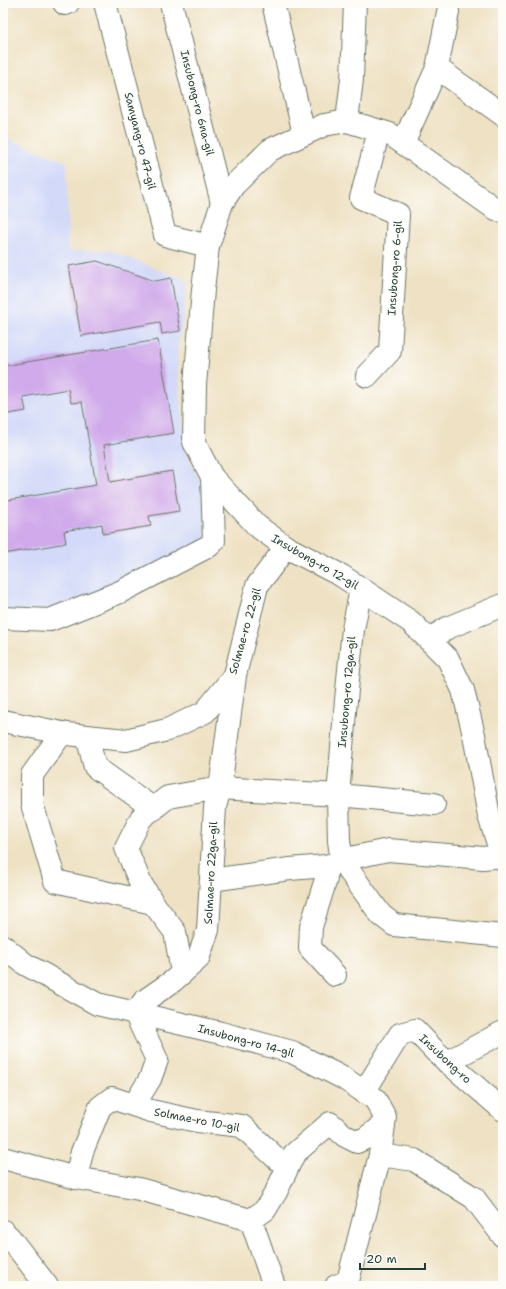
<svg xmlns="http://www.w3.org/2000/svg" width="506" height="1289" viewBox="0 0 506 1289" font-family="'Shantell Sans',sans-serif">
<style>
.built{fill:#d2d9f9}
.building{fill:#d0aaea}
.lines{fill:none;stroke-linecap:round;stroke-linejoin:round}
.minor-casing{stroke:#687766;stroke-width:24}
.minor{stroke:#fff;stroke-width:22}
.labels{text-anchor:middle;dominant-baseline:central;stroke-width:3;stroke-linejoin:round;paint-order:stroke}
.street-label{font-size:11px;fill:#1f3d34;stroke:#fdfcf7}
</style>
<rect width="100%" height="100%" fill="#fdfcf7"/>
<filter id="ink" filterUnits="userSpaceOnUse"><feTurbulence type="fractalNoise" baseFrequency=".025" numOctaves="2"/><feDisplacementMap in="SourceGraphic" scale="8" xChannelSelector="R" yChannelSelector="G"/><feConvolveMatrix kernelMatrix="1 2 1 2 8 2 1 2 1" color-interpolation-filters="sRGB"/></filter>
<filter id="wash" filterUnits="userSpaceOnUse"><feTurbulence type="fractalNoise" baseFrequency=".012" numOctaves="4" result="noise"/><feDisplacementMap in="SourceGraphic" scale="16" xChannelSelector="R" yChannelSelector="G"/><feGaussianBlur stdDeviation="0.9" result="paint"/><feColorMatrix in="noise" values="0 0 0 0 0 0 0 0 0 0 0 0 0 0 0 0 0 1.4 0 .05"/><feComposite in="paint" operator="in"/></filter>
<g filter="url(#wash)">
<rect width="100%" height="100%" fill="#efe2c4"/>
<polygon class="built" points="3,137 67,162 68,251 108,250 188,281 177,356 186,452 204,489 206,542 86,603 42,614 3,615"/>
<g id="blocks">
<g class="building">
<polygon points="97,261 155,281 171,278 180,331 162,334 160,322 81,336 69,266"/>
<polygon points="158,340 174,433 104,445 110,482 172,471 179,511 149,516 151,526 103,534 102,524 64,531 66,543 4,554 3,501 96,485 82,402 71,403 68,389 23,397 26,411 3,415 3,366"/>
</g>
</g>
</g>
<g filter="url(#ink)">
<use href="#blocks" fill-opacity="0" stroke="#687766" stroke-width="1"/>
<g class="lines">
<defs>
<g id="minor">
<polyline points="64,3 65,4 68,3"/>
<polyline points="105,3 165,235 208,246"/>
<polyline points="171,3 222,203"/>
<polyline points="273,3 304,134"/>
<polyline points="437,68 503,115"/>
<polyline points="347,121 352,79 355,3"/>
<polyline points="403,143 437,68 448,12"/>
<polyline points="503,212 494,208 390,134 347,121 324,125 270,150 234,185 222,203 208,246 203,290 195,385 194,442 212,477 257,526 286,547 342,576 411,622 448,659 463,690 474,735 489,816 503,859"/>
<polyline points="367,376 390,351 398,214 361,198 379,131"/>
<polyline points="361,589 353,629 346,700 338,795 339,841 342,861 381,915 394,925 503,936"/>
<polyline points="3,618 50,620 120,592 209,546 214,541 212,477"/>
<polyline points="429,640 447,628 503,605"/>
<polyline points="3,721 67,734 126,740 167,730 205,712 235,675 257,586 286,547"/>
<polyline points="62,733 32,775 32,804 55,881 153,903"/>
<polyline points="87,736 95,767 154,809"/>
<polyline points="326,866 326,879 311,927 310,948 335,975"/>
<polyline points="211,880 290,869 326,866 355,857 388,850 483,858 503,856"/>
<polyline points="3,946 25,964 97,1004 221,1033 292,1052 343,1078 375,1099 385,1117 380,1155 348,1281 336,1286"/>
<polyline points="182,973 175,932 153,903 140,882 126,848 141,818 168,797 220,788 338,795 434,804"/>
<polyline points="135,1013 144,1001 173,981 198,959 208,930 215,807 220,788 235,676"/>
<polyline points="447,1062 503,1032"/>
<polyline points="364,1092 400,1034 415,1030 436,1052 503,1110"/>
<polyline points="134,1105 150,1079 157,1060 135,1013"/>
<polyline points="380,1155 414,1160 474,1198 503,1236"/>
<polyline points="3,1158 76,1178 139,1189 251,1220 265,1210 276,1192 294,1154 330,1123 345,1136 357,1142 366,1138 384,1124"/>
<polyline points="76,1178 82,1152 100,1107 112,1098 151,1111 197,1121 242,1126 277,1159 288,1165"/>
<polyline points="251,1220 274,1286"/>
<polyline points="3,1231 10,1238 47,1286"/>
</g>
</defs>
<use href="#minor" class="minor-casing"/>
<use href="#minor" class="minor"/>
</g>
</g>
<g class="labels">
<g class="street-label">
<text transform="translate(197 103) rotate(76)">Insubong-ro 6na-gil</text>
<text transform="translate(140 141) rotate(76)">Samyang-ro 47-gil</text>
<text transform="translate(395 268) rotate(-86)">Insubong-ro 6-gil</text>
<text transform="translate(315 562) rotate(30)">Insubong-ro 12-gil</text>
<text transform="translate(245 631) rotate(-74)">Solmae-ro 22-gil</text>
<text transform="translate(347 692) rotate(-85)">Insubong-ro 12ga-gil</text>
<text transform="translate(211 873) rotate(-87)">Solmae-ro 22ga-gil</text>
<text transform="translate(246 1041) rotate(15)">Insubong-ro 14-gil</text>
<text transform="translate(445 1059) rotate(43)">Insubong-ro</text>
<text transform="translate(197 1120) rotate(11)">Solmae-ro 10-gil</text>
</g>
</g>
<rect width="506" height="1289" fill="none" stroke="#fdfcf7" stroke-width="16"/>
<path d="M360 1263v6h65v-6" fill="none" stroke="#1f3d34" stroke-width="2"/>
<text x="366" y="1263" font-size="12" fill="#1f3d34" stroke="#fdfcf7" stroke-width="3" paint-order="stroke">20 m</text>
</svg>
